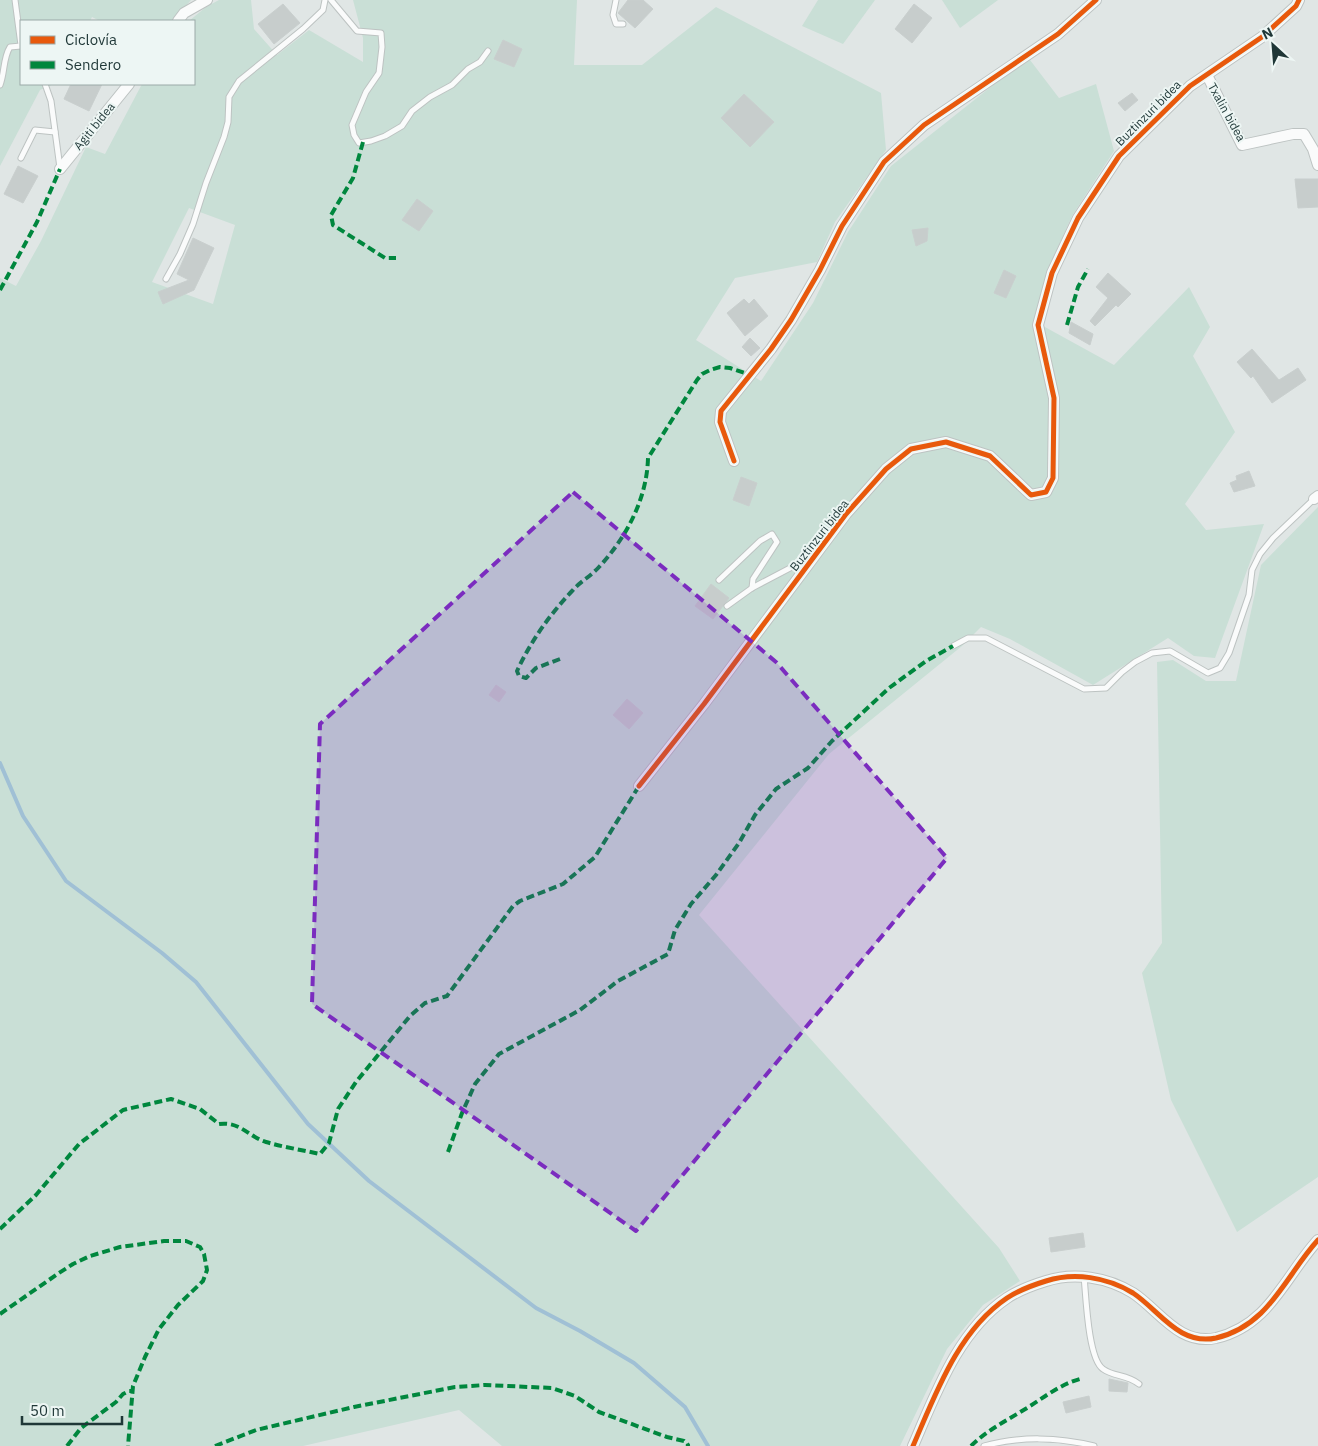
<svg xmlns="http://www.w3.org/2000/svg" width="1318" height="1446" viewBox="0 0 1318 1446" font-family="'IBM Plex Sans',sans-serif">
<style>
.green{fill:#c9dfd6;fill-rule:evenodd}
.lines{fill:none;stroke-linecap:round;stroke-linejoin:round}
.stream{stroke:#a0c0d5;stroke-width:4}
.building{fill:#c7cdcc;stroke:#c9cfce}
.lane-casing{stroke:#bdc3c2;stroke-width:7}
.street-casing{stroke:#bdc3c2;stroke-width:12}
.lane{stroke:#fafbfb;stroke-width:5}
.street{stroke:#fafbfb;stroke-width:10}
.quiet{stroke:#00873e;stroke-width:4;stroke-dasharray:8 4;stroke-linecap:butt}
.cycleway-casing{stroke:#edf6f4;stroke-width:8}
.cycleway{stroke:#e8590c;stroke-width:5}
.marked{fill:#7b2cbf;fill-opacity:0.2;stroke:#7b2cbf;stroke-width:4;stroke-dasharray:10 6;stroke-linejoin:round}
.labels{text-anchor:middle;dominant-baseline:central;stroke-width:4;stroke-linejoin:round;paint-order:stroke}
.street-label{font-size:12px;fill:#1f3737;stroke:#edf6f4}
</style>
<rect width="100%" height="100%" fill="#e0e6e5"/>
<g class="green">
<polygon points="0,0 191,0 172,21 100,21 92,17 90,21 21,21 21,84 54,84 40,90 0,166"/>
<path d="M219 0H251L254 29 277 55 309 30 363 62V38L353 0H577L574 65H642L716 7 881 93 886 150 835 222 817 262 735 278 696 340 761 381 813 303 848 232 891 166 997 82 1030 60 1059 98 1096 84 1114 151 1072 216 1047 272 1034 321 1114 365 1189 287 1210 327 1193 356 1235 432 1185 504 1206 530 1264 524 1215 658 1194 656 1168 638 1093 685 1010 639 981 627 962 646 829 754 699 915 999 1248 1020 1281 983 1305 947 1349 900 1446H502L459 1410 303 1446H0V278L16 286 41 241 86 147 105 154 142 84H194V21H189L206 7ZM189 208 235 225 213 304 152 282Z"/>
<polygon points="818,0 875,0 843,44 802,26"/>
<polygon points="942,0 998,0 960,28"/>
<polygon points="1318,507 1318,1177 1237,1232 1171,1100 1142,973 1162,943 1157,662 1173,660 1206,681 1236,681 1261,565"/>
</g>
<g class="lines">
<polyline class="stream" points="0,763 23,816 66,881 162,953 196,982 308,1124 369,1181 536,1308 580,1331 634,1363 685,1407 708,1446"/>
</g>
<g class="building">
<polygon points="628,0 643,0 653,9 635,28 618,13"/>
<polygon points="283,4 300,23 274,44 258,24"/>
<polygon points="914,4 932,18 912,43 895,29"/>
<polygon points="503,40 522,49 514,67 494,59"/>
<polygon points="71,84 102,84 89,111 64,99"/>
<polygon points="1132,93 1138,100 1125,111 1118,103"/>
<polygon points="744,94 774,122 750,147 721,118"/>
<polygon points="18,166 38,176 23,203 4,194"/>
<polygon points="1295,179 1318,179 1318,207 1298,208"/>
<polygon points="417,199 433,211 419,231 402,220"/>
<polygon points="928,228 927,241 916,246 912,230"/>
<polygon points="193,238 214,248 194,290 163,304 158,292 189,280 177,274"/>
<polygon points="1004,270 1016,276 1006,298 994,293"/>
<polygon points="1108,273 1131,294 1118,307 1116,305 1095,326 1090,321 1108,298 1096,287"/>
<polygon points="744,299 749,304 754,299 768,316 745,336 727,313"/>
<polygon points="1071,322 1093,334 1090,345 1069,333"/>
<polygon points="750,338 760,348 751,356 742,347"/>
<polygon points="1252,349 1279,380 1298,368 1306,380 1272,403 1253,376 1251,378 1237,362"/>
<polygon points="1249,471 1255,486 1234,492 1230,483 1237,480 1236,476"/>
<polygon points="741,477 757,483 749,506 733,500"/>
<polygon points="711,584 729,598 713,619 695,606"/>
<polygon points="496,685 506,692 499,702 489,695"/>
<polygon points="627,699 643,713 629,729 613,715"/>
<polygon points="1083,1233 1085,1247 1051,1252 1049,1238"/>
<polygon points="1109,1379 1128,1383 1127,1392 1109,1391"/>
<polygon points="1089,1396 1091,1407 1066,1413 1063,1402"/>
</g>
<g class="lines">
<defs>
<g id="lane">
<polyline points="15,0 21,45"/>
<polyline points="331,0 357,31 381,33 382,47 379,73 366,92 352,125 354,135 359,143 371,141 385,136 402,126 412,111 430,97 452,85 468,69 480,62 488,51"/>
<polyline points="616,0 613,15 616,24 623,24"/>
<polyline points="45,84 51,101 60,168"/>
<path d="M0 85C5 72 3 58 10 47L21 46"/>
<polyline points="21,158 35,130 55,132"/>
<polyline points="166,279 180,254 193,224 206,183 224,137 228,122 229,97 239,81 303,29 323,10 325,0"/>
<polyline points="719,580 760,541 772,534 777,542 753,579 752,588"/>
<polyline points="727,606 752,588 811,557"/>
<polyline points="953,646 968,638 986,638 1084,689 1106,688 1122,672 1135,662 1152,653 1170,651 1208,673 1220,668 1229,653 1249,595 1252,570 1260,554 1273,538 1314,499"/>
<path d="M1084 1276C1086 1296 1088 1359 1103 1369 1114 1377 1126 1374 1139 1384"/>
<path d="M984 1446C1019 1436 1059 1437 1094 1446"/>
</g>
<g id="street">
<polyline points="178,21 184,13 207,0"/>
<polyline points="1207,75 1242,145 1293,134 1304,134 1313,149 1318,165"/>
<polyline points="60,169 129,84"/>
<polyline points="734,461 720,422 721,411 771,349 791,320 820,270 842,226 884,162 924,125 1058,34 1096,0"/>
<polyline points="1314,499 1318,496"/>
<polyline points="639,786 704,704 846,514 886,469 911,449 946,442 990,456 1031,495 1046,492 1053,478 1054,398 1038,325 1052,273 1078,218 1119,156 1190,86 1262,37 1296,6 1299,0"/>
<path d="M913 1446C936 1393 958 1331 1007 1298 1019 1290 1033 1285 1046 1281 1074 1272 1107 1277 1133 1293 1159 1310 1179 1346 1216 1338 1270 1325 1285 1276 1318 1240"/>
</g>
</defs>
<use href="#lane" class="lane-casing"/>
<use href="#street" class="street-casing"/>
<use href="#lane" class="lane"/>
<use href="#street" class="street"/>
<g class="quiet">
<polyline points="363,142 353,178 331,215 333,225 385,258 396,258"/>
<polyline points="0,290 37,222 60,169"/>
<polyline points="1067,325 1078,287 1088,269"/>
<path d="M560 659 536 668 526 678 519 676 517 671C531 641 550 614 573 590 581 581 591 576 599 567 626 538 647 499 648 458L697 380 702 374 710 370 720 367 730 368 751 375"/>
<polyline points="448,1152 462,1113 475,1084 499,1054 580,1010 618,981 668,954 675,930 691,904 716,875 739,843 755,815 776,789 808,768 832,741 889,688 926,661 953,646"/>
<path d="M0 1229 36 1195 79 1144 123 1110 171 1099 200 1109 219 1124C240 1121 249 1137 266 1142 283 1147 302 1150 320 1154L329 1143 338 1109 356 1082 410 1016 425 1003 447 996 513 906 520 901 563 884 595 857 639 786"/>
<polyline points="0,1314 59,1273 73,1264 90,1256 120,1247 164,1241 186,1241 200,1247 204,1254 207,1270 203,1281 178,1305 159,1329 145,1357 133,1386 128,1446"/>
<polyline points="67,1446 81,1428 116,1402 123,1394 129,1391 133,1391"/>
<polyline points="215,1446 256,1430 354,1407 455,1387 485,1385 552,1388 575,1396 599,1412 667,1437 684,1441 688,1445 687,1446"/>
<path d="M971 1446C986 1431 1004 1422 1022 1411 1041 1400 1058 1385 1080 1379"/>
</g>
<defs>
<g id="cycleway">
<polyline points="734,461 720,422 721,411 771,349 791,320 820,270 842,226 884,162 924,125 1058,34 1096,0"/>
<polyline points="639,786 704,704 846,514 886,469 911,449 946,442 990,456 1031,495 1046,492 1053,478 1054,398 1038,325 1052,273 1078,218 1119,156 1190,86 1262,37 1296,6 1299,0"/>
<path d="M913 1446C936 1393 958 1331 1007 1298 1019 1290 1033 1285 1046 1281 1074 1272 1107 1277 1133 1293 1159 1310 1179 1346 1216 1338 1270 1325 1285 1276 1318 1240"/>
</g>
</defs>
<use href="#cycleway" class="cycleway-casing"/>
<use href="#cycleway" class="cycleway"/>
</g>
<path class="marked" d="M573 492 776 662 947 858 636 1231 312 1004 320 724Z"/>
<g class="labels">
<g class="street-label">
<text transform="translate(1227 112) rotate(61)">Txalin bidea</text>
<text transform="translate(1148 113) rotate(-45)">Buztinzuri bidea</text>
<text transform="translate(94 126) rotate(-51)">Agiti bidea</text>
<text transform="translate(819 535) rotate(-52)">Buztinzuri bidea</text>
</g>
</g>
<rect x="20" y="20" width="175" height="65" fill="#edf6f4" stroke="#9baaa8"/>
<rect x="30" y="36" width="25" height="8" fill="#e8590c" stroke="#9baaa8"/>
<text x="65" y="45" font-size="15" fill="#1f3737">Ciclovía</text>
<rect x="30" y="61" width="25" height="8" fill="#00873e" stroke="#9baaa8"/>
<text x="65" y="70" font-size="15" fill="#1f3737">Sendero</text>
<g transform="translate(1273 45) rotate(334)" stroke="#edf6f4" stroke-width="4" paint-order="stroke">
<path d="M0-4L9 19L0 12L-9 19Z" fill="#1f3737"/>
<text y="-8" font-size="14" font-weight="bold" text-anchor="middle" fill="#1f3737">N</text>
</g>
<path d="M22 1416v8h100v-8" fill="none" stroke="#1f3737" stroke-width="2.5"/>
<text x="30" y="1416" font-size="15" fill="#1f3737" stroke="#edf6f4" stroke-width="4" paint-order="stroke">50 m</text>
</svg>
